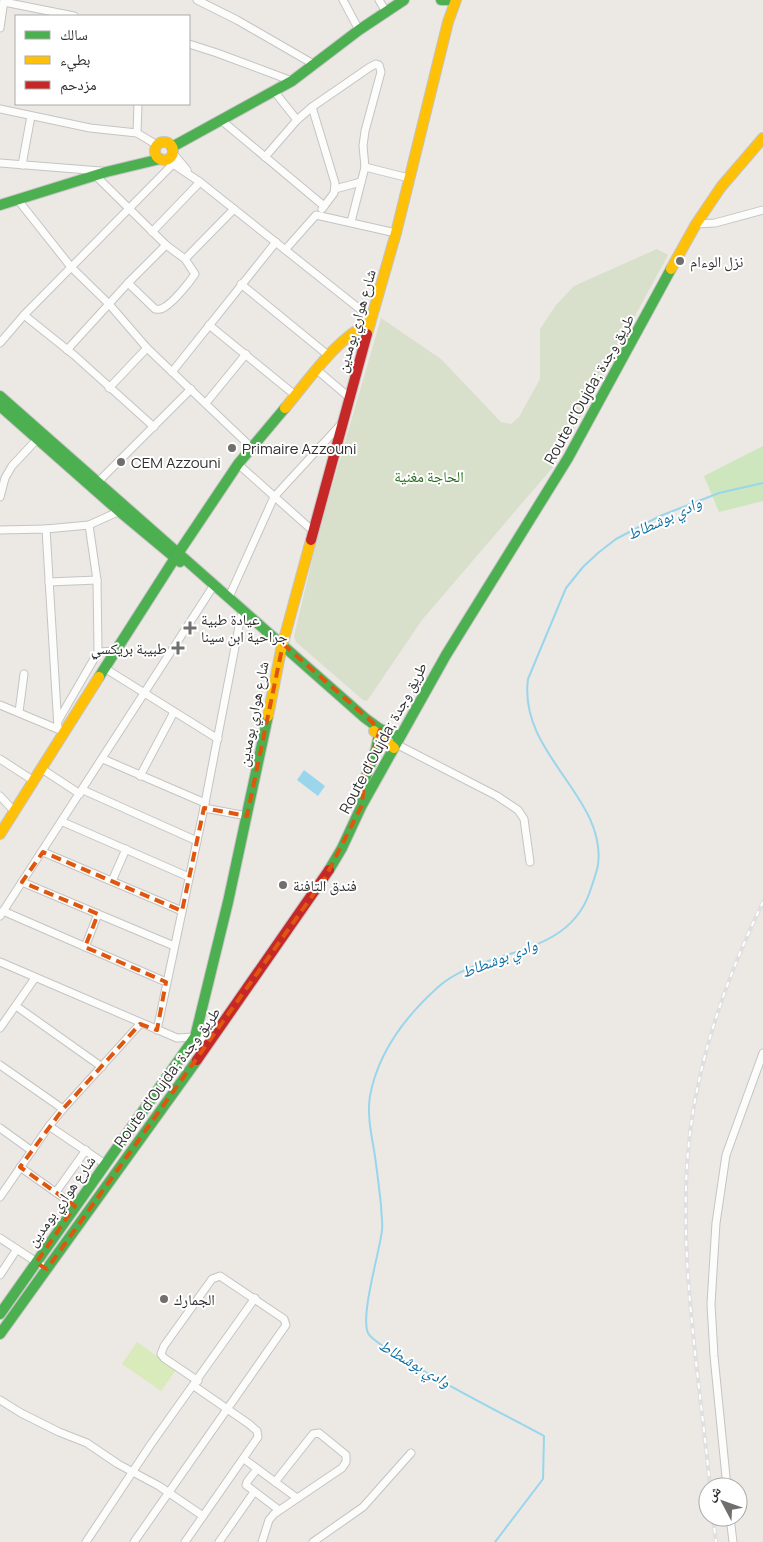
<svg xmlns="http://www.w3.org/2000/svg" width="763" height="1542" viewBox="0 0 763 1542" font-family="Manrope,'Noto Naskh Arabic',sans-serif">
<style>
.green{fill:#cee6be}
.cemetery{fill:#d8e0cc}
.pitch{fill:#d9eabb}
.water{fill:#99d6ec}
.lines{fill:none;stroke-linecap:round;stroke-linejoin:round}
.stream{stroke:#99d6ec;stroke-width:2}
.street-casing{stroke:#c5c4c5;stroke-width:9}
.fast-casing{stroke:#c5c4c5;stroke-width:12}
.slow-casing{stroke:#c5c4c5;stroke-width:12}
.jam-casing{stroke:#c5c4c5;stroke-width:12}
.street{stroke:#fcfcfb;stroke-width:7}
.fast{stroke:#4caf50;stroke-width:10}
.slow{stroke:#ffc107;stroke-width:10}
.jam{stroke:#c62828;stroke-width:10}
.rail-casing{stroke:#dfdfe1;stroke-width:4}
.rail{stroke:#fff;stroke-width:2;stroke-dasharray:5.5;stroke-linecap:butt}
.marked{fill:none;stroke:#df570e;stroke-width:4;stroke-dasharray:10 6;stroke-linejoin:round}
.poi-dot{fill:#706f6e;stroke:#fff;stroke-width:2}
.labels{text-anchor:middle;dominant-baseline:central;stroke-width:4;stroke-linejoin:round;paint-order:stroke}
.poi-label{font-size:15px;fill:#2e2e2e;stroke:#fff;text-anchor:start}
.street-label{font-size:15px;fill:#2e2e2e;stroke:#fff}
.park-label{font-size:15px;fill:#2c6e1b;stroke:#fff}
.water-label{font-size:16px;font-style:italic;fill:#0d6fa3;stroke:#fff}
</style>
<rect width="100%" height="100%" fill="#ece8e4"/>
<polygon class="green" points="763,446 763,501 719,512 704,476"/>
<polygon class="cemetery" points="657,249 668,255 553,467 422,620 367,701 363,700 296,642 294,636 318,535 381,318 441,359 501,422 511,424 519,417 540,379 540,329 556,305 574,286"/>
<polygon class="pitch" points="137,1342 176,1370 161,1391 122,1364"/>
<polygon class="water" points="304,770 325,786 318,796 297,780"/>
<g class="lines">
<path class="stream" d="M495 1542 543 1479 544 1436C519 1422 376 1350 368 1333 360 1315 380 1251 382 1230 383 1222 381 1213 381 1205 379 1187 377 1169 374 1150 371 1133 367 1113 370 1096 378 1052 405 1017 437 988 482 947 565 960 589 894 592 885 596 875 598 865 607 797 518 754 528 679L566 588 583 567 598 553 616 539 660 516 719 493 763 483"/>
<defs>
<g id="street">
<polyline points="197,0 237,20 315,65"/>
<polyline points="343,0 359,30"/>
<polyline points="379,0 386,12"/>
<polyline points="4,2 74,16"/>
<polyline points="0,28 4,0"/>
<polyline points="189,44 217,53 292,81"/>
<polyline points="274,91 297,120"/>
<polyline points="312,107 335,183 334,193 322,209"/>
<polyline points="0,109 90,128 137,133 157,145"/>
<polyline points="221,120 324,206"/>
<polyline points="137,133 138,104"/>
<polyline points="173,153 187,170"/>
<polyline points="265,157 297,120 312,107 370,67 376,64 379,65 381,72 365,131 363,146 365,167 351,222"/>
<polyline points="167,160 200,182 371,318"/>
<polyline points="0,163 101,171"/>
<polyline points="22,165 31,116"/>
<polyline points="365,167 409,178"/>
<path d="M96 176 166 245 185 259 195 274C189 283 173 303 163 308 160 310 159 309 155 309L128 283"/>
<polyline points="335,189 361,182"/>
<polyline points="18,200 71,267 109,304 147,348 251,447"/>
<polyline points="696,224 715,223 763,210"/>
<polyline points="152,232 200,182"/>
<polyline points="285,250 316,215 396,233"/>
<polyline points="185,259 234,209"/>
<polyline points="241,284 329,356"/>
<polyline points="24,315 74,355 154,427"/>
<polyline points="209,325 295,395"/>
<polyline points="0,343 24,315 173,164"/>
<polyline points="67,350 128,283 166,245"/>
<polyline points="317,370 350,398"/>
<polyline points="172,372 276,242"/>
<polyline points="109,388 147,348"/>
<polyline points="206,403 246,354"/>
<polyline points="238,464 313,531"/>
<polyline points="98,482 191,389"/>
<polyline points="0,497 5,478 12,466 40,436"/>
<polyline points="89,525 97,580 98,652 117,651"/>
<polyline points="46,529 89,525 122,510"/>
<polyline points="0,530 46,529 58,728"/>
<polyline points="49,582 97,580"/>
<polyline points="229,597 274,497 342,423"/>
<polyline points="106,669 218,739"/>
<polyline points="0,705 60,730"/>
<polyline points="19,712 24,674"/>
<polyline points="58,721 98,652"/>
<polyline points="396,744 497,796 518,810 524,819 530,862"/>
<polyline points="0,759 34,781"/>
<polyline points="103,759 205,803"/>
<polyline points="42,769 80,794"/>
<polyline points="140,776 174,712"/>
<polyline points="83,790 197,841"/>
<polyline points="0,796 14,811"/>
<polyline points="204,808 247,816"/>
<polyline points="63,822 189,877"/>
<polyline points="43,852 182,911"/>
<polyline points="112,881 126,849"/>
<polyline points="22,882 174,946"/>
<polyline points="3,911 166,982"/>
<polyline points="0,916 214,585"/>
<polyline points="85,947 98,914"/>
<polyline points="0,962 177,1038 195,1037 213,1038"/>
<polyline points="16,1006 102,1067"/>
<polyline points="0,1028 35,978"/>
<polyline points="157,1030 205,803 241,616"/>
<polyline points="0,1065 63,1109"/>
<polyline points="49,1126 105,1164"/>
<polyline points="0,1128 32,1151"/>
<polyline points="20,1167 75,1206"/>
<polyline points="56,1192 86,1150"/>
<polyline points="0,1197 49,1126 63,1109 140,1024"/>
<polyline points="0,1238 47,1269"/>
<polyline points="0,1275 17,1249"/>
<polyline points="0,1400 21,1413 59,1432 87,1443 118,1464 159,1486 203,1516"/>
<polyline points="244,1459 297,1498"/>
<polyline points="257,1469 247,1482 246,1485 279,1510"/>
<polyline points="727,1487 714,1356 711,1304 716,1223 726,1155 763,1053"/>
<polyline points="730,1517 733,1542"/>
<polyline points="86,1542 151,1444 255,1298"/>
<polyline points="134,1542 286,1325 284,1319 220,1276 212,1279 164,1346 161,1354 164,1358 198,1381"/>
<polyline points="185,1542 258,1437 257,1431 249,1424 194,1386"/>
<polyline points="219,1542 254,1492"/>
<polyline points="262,1542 269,1520 274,1514 342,1468 346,1462 346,1455 319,1433 313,1434 275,1482"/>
<polyline points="313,1542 363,1507 411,1453"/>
</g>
<g id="fast">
<polyline points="441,0 452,0"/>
<polyline points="172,147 292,81 359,30 404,0"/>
<polyline points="0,205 106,172 160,159"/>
<polyline points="0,396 365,718 380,729 400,736"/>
<polyline points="0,406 120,512 180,562"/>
<polyline points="99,677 175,558 238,464 285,408"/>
<polyline points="362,802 364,782 376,749 380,729"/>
<polyline points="329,870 342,848 362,805 446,655 568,458 671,269"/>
<polyline points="0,1314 195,1037 228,902 268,716"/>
<polyline points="0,1334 197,1060"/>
</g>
<g id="slow">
<circle cx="164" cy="151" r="9"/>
<polyline points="671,269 696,224 721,187 763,138"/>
<polyline points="367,334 396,233 448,22 456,0"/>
<path d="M285 408C308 381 337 337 370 323"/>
<polyline points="268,716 281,650 311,540"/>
<polyline points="374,731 394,748"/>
<polyline points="0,834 99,677"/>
</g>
<g id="jam">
<polyline points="311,540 367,334"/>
<polyline points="197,1060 329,870"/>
</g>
</defs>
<use href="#street" class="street-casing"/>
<use href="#fast" class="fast-casing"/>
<use href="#slow" class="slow-casing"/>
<use href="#jam" class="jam-casing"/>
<use href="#street" class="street"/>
<use href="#fast" class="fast"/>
<use href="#slow" class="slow"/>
<use href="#jam" class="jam"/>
<defs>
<g id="rail">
<path d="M710 1487C699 1370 675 1242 691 1125 702 1047 729 972 763 902"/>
<polyline points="713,1517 716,1542"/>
</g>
</defs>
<use href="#rail" class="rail-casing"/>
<use href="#rail" class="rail"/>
</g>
<path class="marked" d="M283 644 380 729 364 782 362 805 325 878 47 1269 36 1263 75 1206 20 1167 63 1109 140 1024 157 1030 166 982 85 947 98 914 22 882 43 852 182 911 204 808 247 816Z"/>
<g class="poi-dot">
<circle cx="680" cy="261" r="5"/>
<circle cx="232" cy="448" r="5"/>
<circle cx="121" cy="462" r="5"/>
<path d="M187.5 620.5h5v5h5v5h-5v5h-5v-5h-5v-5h5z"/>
<path d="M175.5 640.5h5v5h5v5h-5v5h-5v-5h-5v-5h5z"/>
<circle cx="283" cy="885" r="5"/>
<circle cx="164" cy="1299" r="5"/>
</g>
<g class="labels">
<g class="poi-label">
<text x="690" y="261">نزل الوءام</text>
<text x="242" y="448">Primaire Azzouni</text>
<text x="131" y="462">CEM Azzouni</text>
<text x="201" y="619">عيادة طبية<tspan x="201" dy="17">جراحية ابن سينا</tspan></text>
<text x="167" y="648" text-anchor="end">طبيبة بريكسي</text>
<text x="293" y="885">فندق التافنة</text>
<text x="174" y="1299">الجمارك</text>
</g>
<g class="street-label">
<text transform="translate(356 321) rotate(-74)">شارع هواري بومدين</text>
<text transform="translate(589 389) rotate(-61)">Route d'Oujda; طريق وجدة</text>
<text transform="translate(253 714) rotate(-79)">شارع هواري بومدين</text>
<text transform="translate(383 738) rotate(-62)">Route d'Oujda; طريق وجدة</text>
<text transform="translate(167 1077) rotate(-54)">Route d'Oujda; طريق وجدة</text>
<text transform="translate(61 1201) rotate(-55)">شارع هواري بومدين</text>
</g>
<g class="park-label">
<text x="429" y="476">الحاجة مغنية</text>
</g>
<g class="water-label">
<text transform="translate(664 518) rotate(-25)">وادي بوشطاط</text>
<text transform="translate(499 958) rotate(-21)">وادي بوشطاط</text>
<text transform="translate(415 1363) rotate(30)">وادي بوشطاط</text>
</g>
</g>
<rect x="15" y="15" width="175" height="90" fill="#ffffff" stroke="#ababab"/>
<rect x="25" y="31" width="25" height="8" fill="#4caf50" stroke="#ababab"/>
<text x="60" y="40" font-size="15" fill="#2e2e2e">سالك</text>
<rect x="25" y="56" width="25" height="8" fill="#ffc107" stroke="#ababab"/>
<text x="60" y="65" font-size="15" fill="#2e2e2e">بطيء</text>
<rect x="25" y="81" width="25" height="8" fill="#c62828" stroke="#ababab"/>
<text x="60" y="90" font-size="15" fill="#2e2e2e">مزدحم</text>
<g transform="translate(723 1502) rotate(311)"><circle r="24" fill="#ffffff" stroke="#ababab"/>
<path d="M0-4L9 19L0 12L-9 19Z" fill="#706f6e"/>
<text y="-8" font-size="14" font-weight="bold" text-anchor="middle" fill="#2e2e2e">ش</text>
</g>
</svg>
